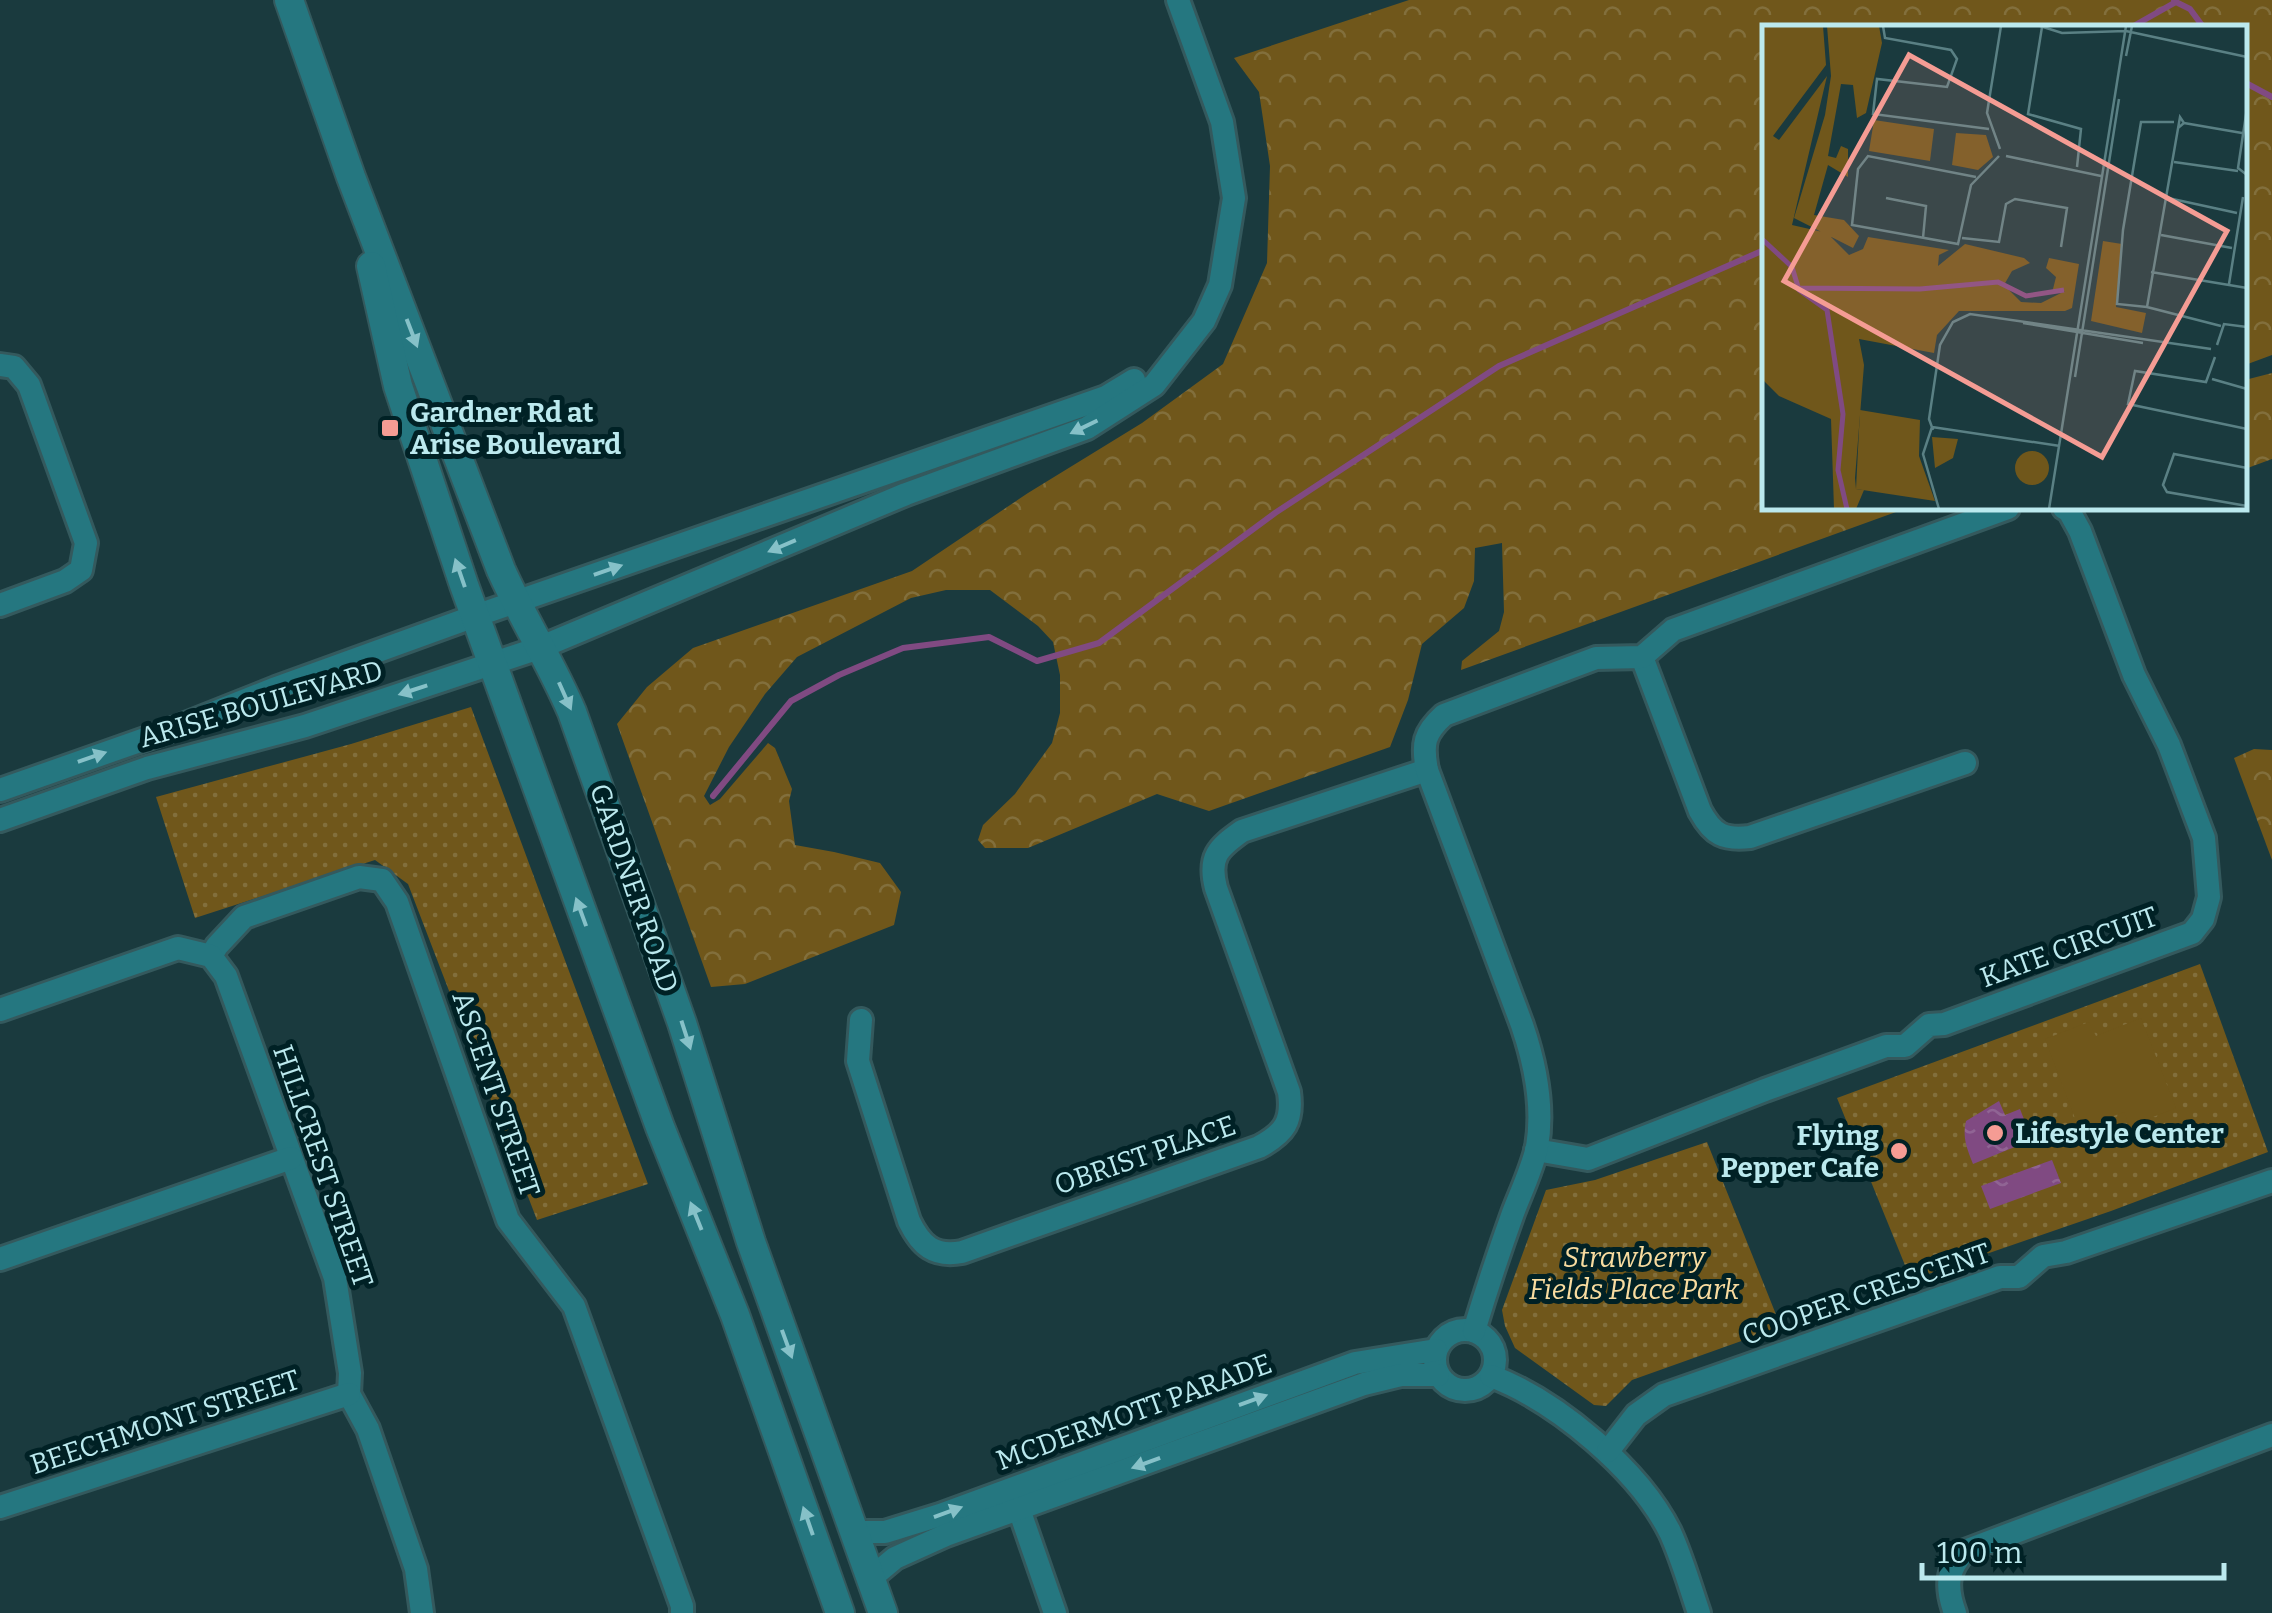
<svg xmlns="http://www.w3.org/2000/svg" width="2272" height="1613" viewBox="0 0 2272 1613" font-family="Bitter,serif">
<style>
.forest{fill:url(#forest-crowns)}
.park{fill:url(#park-dots)}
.pitch{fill:#70571b}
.water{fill:url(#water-ripples)}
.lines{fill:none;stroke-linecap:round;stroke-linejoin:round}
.stream{stroke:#804a82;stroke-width:6}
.minor-casing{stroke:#34595d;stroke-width:28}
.tertiary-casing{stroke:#34595d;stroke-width:32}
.minor{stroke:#257780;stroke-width:22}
.tertiary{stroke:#257780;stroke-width:28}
.oneway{fill:#86c1c8}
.poi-dot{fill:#f59c94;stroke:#002125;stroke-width:4}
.labels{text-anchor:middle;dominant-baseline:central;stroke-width:10;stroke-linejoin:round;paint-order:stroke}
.poi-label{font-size:28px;font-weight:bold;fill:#bbe9ee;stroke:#002125;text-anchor:start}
.street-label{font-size:28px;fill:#bbe9ee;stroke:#002125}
.park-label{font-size:28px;font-style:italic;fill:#f8dca0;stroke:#002125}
.inset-river{fill:none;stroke:#804a82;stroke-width:5}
.inset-road{fill:none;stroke:#5a8084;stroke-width:2.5}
.view{fill:#f59c94;fill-opacity:0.15;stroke:#f59c94;stroke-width:5}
.inset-edge{fill:none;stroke:#bbe9ee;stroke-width:5}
</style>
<defs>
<pattern id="forest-crowns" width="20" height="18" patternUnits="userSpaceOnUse" patternTransform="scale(2.5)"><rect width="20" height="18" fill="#70571b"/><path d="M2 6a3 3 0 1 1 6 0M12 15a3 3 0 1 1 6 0" fill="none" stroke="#826f3c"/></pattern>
<pattern id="park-dots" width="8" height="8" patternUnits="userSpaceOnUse" patternTransform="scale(2.5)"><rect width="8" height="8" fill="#70571b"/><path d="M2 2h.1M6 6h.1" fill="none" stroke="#826f3c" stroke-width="1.8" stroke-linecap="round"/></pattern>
<pattern id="water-ripples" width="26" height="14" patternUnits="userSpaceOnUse" patternTransform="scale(2.5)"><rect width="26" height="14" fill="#804a82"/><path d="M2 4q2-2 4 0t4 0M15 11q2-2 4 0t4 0" fill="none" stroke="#906494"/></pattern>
</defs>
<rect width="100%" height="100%" fill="#1a3a3e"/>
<g class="forest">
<polygon points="1409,0 2272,0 2272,355 2245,365 2244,28 1764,28 1764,508 1907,508 1461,670 1462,661 1499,631 1504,612 1502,543 1475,548 1474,581 1464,608 1422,644 1408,700 1390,747 1209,811 1157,794 1028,848 985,848 978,840 983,825 1015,794 1052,743 1060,713 1060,675 1053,642 1038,626 990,590 946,590 911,598 797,657 765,694 729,747 704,796 710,805 720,799 768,743 775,748 792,789 789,801 795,845 834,852 880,863 901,892 894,925 745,984 711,987 617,724 647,687 693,648 912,571 1028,493 1142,423 1223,364 1267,263 1270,166 1259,92 1234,58"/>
<polygon points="2272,373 2272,459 2245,469 2245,380"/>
<polygon points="2254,749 2272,750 2272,860 2234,758"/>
</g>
<g class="park">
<polygon points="471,707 648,1184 537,1220 408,884 375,860 195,918 156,797 351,744"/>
<polygon points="2200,964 2268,1152 2111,1211 1911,1280 1837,1098"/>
<polygon points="1707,1142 1781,1327 1632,1380 1606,1406 1594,1405 1515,1348 1505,1326 1502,1310 1546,1190 1595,1180"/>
</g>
<polygon class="pitch" points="2141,1018 2176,1108 2130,1126 2124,1112 2079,1129 2045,1039 2089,1022 2096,1036"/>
<g class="water">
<path d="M1999 1101 2005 1115 2020 1109 2027 1127 2017 1132 2022 1144 1973 1164C1967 1149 1962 1137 1966 1121Z"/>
<polygon points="2052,1160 2061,1183 1990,1209 1981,1186"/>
</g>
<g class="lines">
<g class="stream">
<polyline points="2174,1 2190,9 2204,28"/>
<polyline points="2130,28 2176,2"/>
<polyline points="2244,82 2272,97"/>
<polyline points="713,796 791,701 839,675 903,648 989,637 1037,661 1099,643 1275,513 1499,366 1764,250"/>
</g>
<defs>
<g id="minor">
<polyline points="0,365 14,367 29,385 86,543 81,570 65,581 0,605"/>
<path d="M1642 657 1700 811C1713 835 1724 840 1750 837L1965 763"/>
<polyline points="0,790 168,731 276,688 475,616 1086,404 1106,397 1134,380"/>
<polyline points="0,820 147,768 305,726 539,648 906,494 1087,428 1154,385 1204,321 1220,285 1234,198 1222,122 1178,0"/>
<polyline points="211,956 217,946 244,917 359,877 382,880 397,902 508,1220 574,1306 682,1606 682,1613"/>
<polyline points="0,1010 178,948 211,956 226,976 335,1278 350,1373 349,1394 368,1429 416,1569 422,1613"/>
<path d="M861 1020 858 1061 909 1221C921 1246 934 1257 962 1252L1259 1147C1285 1133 1293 1121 1289 1092L1216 888C1208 857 1218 848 1242 831L1427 770"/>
<polyline points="1536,1150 1588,1159 1765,1090 1886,1046 1905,1046 1929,1025 1944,1024 2192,933 2203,919 2209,897 2204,838 2169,745 2134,675 2080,531 2069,511 2064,508"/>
<polyline points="0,1259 291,1158"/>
<circle cx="1465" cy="1360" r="30"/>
<path d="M1474 1331C1486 1291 1499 1252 1513 1213 1521 1192 1532 1169 1537 1147 1544 1106 1535 1063 1522 1025L1427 770C1422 744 1424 733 1444 715L1596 658 1642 657 1673 630 2008 508"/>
<path d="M1491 1376C1557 1401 1639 1470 1670 1532 1682 1558 1690 1587 1699 1613"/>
<polyline points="1608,1451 1636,1415 1664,1395 2000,1277 2019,1277 2043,1256 2066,1252 2272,1181"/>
<polyline points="0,1507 349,1394"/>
<polyline points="1019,1509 1055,1613"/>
<polyline points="854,1532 885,1532 940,1515 1355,1363 1436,1350"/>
<polyline points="871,1578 895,1558 946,1535 1364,1384 1401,1375 1438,1375"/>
<path d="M1955 1613C1946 1588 1946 1570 1965 1551L2272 1435"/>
</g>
<g id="tertiary">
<path d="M289 0 351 177 501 570C523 619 551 663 572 712L682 1023 751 1242 883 1613"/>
<polyline points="371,266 398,386 464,585 660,1127 735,1315 840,1613"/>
</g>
</defs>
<use href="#minor" class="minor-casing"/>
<use href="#tertiary" class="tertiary-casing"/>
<use href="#minor" class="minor"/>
<use href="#tertiary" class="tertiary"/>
</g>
<defs><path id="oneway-solid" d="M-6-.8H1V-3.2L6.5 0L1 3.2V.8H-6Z" transform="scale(2.5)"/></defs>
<g class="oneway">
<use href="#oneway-solid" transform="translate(412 333) rotate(69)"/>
<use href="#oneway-solid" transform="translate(1084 427) rotate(154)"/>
<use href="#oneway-solid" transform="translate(782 546) rotate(157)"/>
<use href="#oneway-solid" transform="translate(608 570) rotate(-19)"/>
<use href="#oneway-solid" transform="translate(460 573) rotate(-109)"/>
<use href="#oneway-solid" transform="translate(413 690) rotate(162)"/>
<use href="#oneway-solid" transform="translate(565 696) rotate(66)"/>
<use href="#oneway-solid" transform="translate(92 757) rotate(-19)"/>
<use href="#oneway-solid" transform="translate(581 912) rotate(-110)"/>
<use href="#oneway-solid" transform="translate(686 1035) rotate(72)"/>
<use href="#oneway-solid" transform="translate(696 1216) rotate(-112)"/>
<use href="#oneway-solid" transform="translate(787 1344) rotate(70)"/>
<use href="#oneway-solid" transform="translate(1253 1400) rotate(-20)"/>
<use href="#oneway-solid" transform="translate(1146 1463) rotate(160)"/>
<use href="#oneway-solid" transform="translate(948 1512) rotate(-20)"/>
<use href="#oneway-solid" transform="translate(808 1521) rotate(-109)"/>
</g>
<g class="poi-dot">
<rect x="380" y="418" width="20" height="20" rx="5"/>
<circle cx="1995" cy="1133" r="10"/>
<circle cx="1899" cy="1151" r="10"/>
</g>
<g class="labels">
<g class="poi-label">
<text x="410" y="412">Gardner Rd at<tspan x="410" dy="32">Arise Boulevard</tspan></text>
<text x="2015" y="1133">Lifestyle Center</text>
<text x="1879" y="1135" text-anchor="end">Flying<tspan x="1879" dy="32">Pepper Cafe</tspan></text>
</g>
<g class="street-label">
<text transform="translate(261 704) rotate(-16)">ARISE BOULEVARD</text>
<text transform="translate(634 888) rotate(71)">GARDNER ROAD</text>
<text transform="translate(2069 947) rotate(-20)">KATE CIRCUIT</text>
<text transform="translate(496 1094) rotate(71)">ASCENT STREET</text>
<text transform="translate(1145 1155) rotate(-19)">OBRIST PLACE</text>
<text transform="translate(323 1166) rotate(71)">HILLCREST STREET</text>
<text transform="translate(1866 1294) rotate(-19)">COOPER CRESCENT</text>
<text transform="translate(1134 1412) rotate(-20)">MCDERMOTT PARADE</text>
<text transform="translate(165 1422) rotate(-18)">BEECHMONT STREET</text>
</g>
<g class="park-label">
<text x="1634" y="1257">Strawberry<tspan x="1634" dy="32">Fields Place Park</tspan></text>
</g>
</g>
<g transform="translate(1762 25)">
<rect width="485" height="485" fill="#1a3a3e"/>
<path d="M98 385 158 395 157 431 173 476 94 464ZM253 443a17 17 0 1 1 34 0a17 17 0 1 1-34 0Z" fill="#70571b"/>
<path d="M0 1H61L64 40 11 111 17 115 65 51 30 200 65 208 87 230 101 224 106 212 187 225 177 230 176 241 203 219 262 233 268 238 250 246 242 260 259 277 279 278 303 266 290 268 294 252 284 243 287 233 317 239 310 283 303 286H197L175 310 172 328 97 314 102 340 93 453 94 464 102 465 94 484H72L69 394 17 371 0 354ZM65 1H117L120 18 104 88 95 93 91 60 79 59 66 131 74 133 79 121 86 124V152L66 140 52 190 82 195 97 211 91 223 32 193 63 90 69 51Z" fill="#70571b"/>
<path d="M112 95 172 104 168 136 107 126ZM194 108 224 110 231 132 216 145 190 140ZM341 216 360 219 354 282 384 288 380 308 329 296ZM170 412 196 414 191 433 173 443Z" fill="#70571b"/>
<path class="inset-river" d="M0 214 30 242 37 265 65 285 81 389 76 445 85 484M36 263 158 264 236 257 264 271 302 265"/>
<path class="inset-road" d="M121 1 123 13 189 25 195 34 185 62 115 54 111 89 227 104M278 1 300 8 364 6 485 32M280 2 266 89 319 104 315 142M364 31 370 1M485 83 476 143 485 150M422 98 480 108M416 103 422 98 418 92 385 282 459 301M238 124 225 88 239 1M244 131 339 151M412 137 476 146M214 152 106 131 96 144 90 200 196 219 209 160 237 131M124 173 164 181 161 213M406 173 475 188M399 210 470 223M200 213 237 217 244 179 253 174 305 183 299 222M389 247 485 263M467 259 481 172M385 282 355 279 361 205 379 97H412M261 298 381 318M455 320 462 299 485 302M453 332 444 357 373 346 366 379 485 404M313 352 357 74M450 354 485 364M170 402 298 421M170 402 161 429 177 484M171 405 167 394 178 320 191 297 208 289 449 324M485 443 412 429 401 460 405 467 485 481M287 484 364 1"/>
<path class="view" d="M147 30 465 206 340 432 22 256Z"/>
<rect width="485" height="485" class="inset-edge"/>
</g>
<path d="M1922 1563v15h302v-15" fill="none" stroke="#bbe9ee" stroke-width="5"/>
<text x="1937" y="1563" font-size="30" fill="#bbe9ee" stroke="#002125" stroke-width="8" paint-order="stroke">100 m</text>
</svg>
